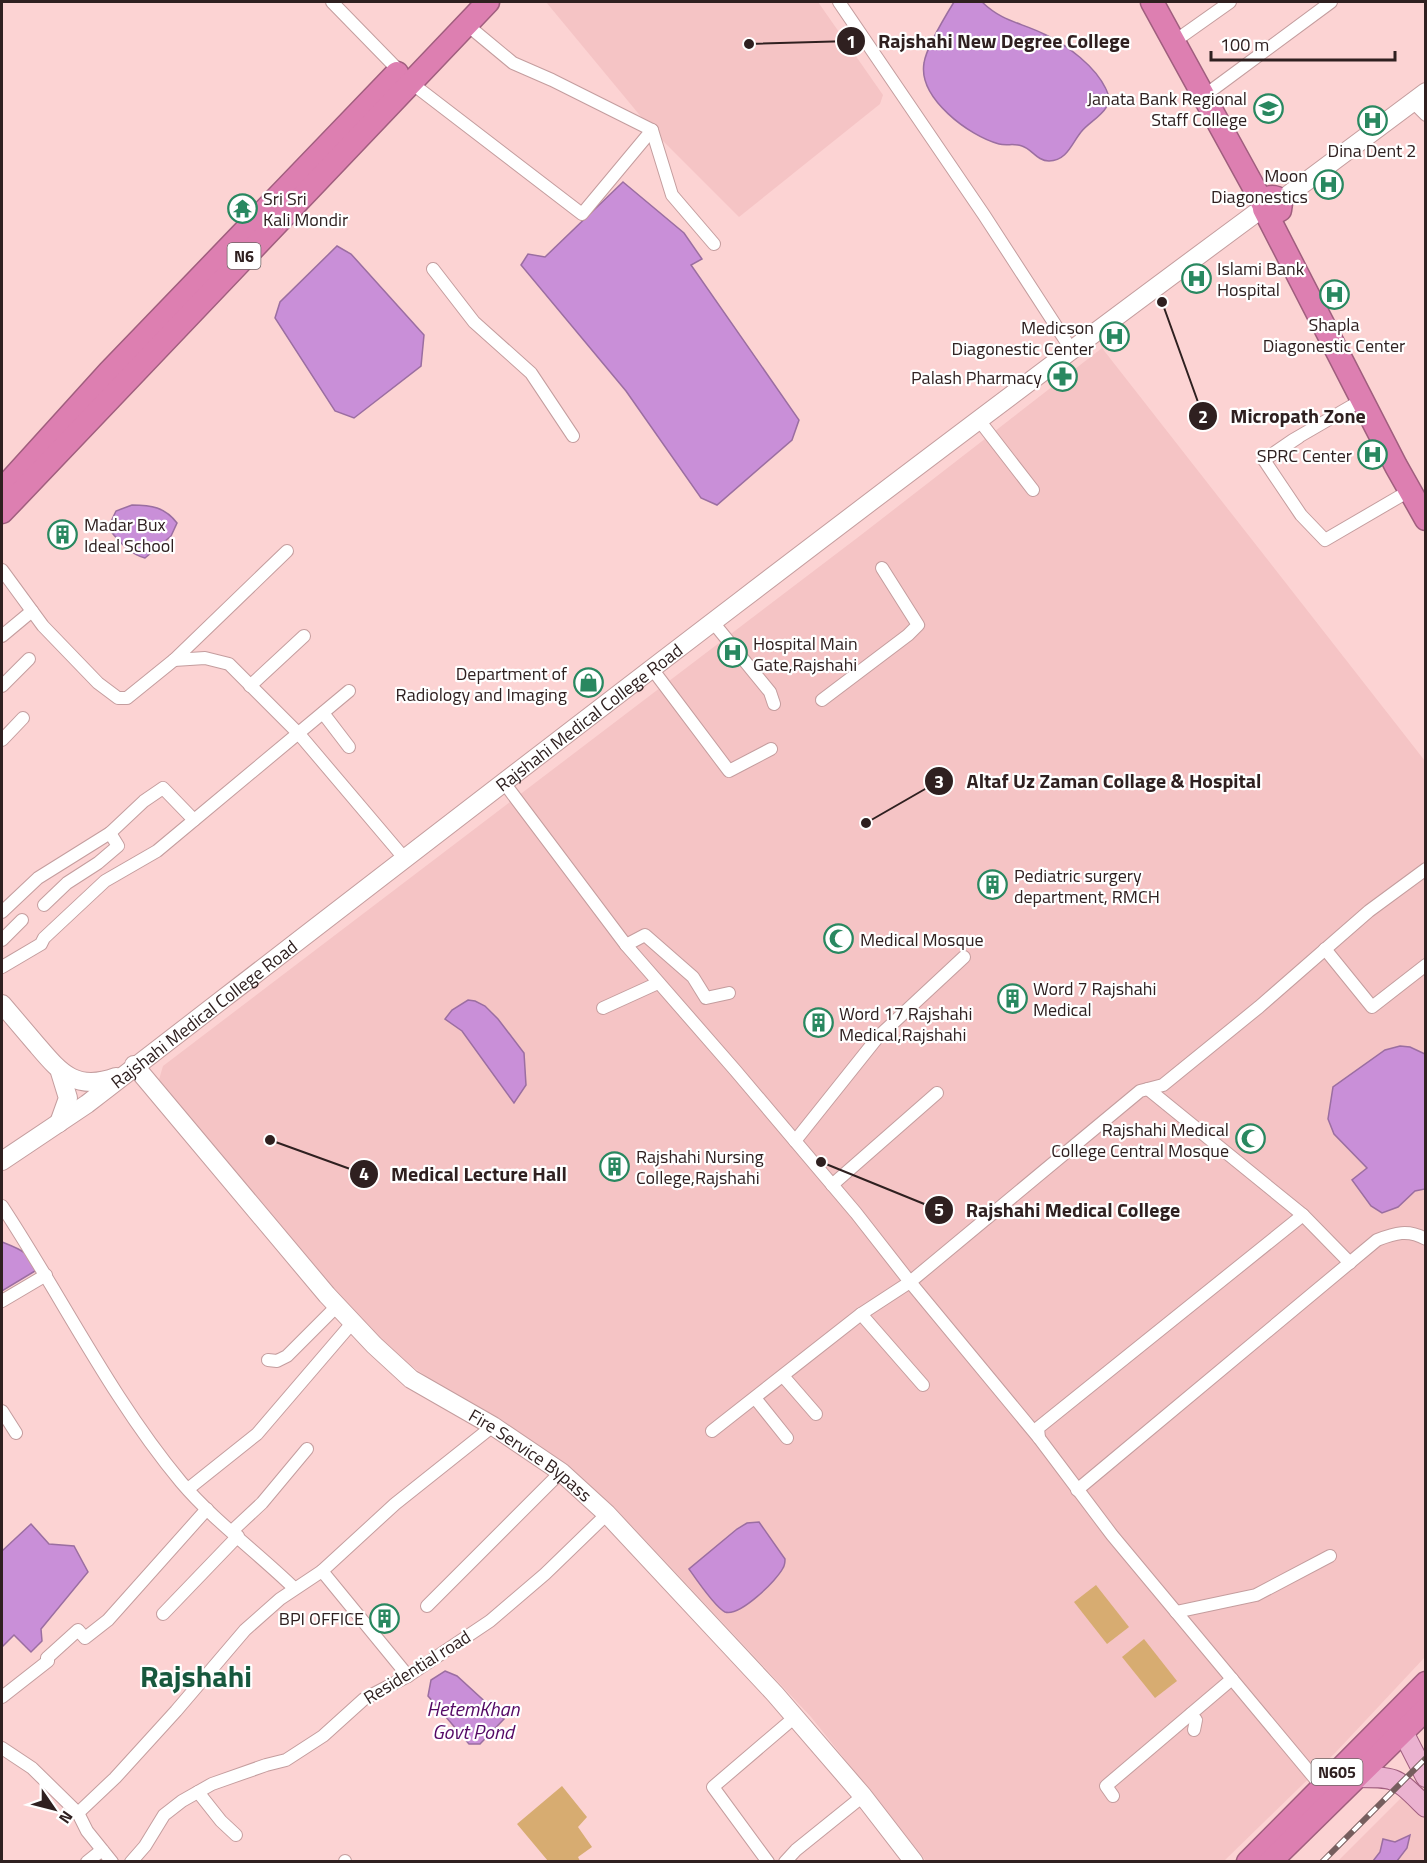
<svg xmlns="http://www.w3.org/2000/svg" width="1427" height="1863" viewBox="0 0 1427 1863" font-family="'Titillium Web',sans-serif">
<style>
.built{fill:#f5c4c5}
.green{fill:#d7ac71}
.water{fill:#c98fd8;stroke:#9b6ea1;stroke-width:1.5}
.lines{fill:none;stroke-linecap:round;stroke-linejoin:round}
.street-casing{stroke:#c49d9e;stroke-width:14}
.secondary-casing{stroke:#c49d9e;stroke-width:20}
.primary-casing{stroke:#a05e7e;stroke-width:22}
.highway-casing{stroke:#a05e7e;stroke-width:25}
.street{stroke:#fff;stroke-width:12}
.secondary{stroke:#fff;stroke-width:18}
.primary{stroke:#ebb2d0;stroke-width:20}
.highway{stroke:#dd7fb1;stroke-width:22}
.rail-casing{stroke:#765e5e;stroke-width:6}
.rail{stroke:#fff;stroke-width:4;stroke-dasharray:11;stroke-linecap:butt}
.labels{text-anchor:middle;dominant-baseline:central;stroke-width:4.5;stroke-linejoin:round;paint-order:stroke}
.shield{fill:#fff;stroke:#6d6363;stroke-width:1.5}
.shield-label{font-size:16px;font-weight:bold;fill:#2f2020}
.poi-label{font-size:18px;fill:#2f2020;stroke:#fff;text-anchor:start}
.street-label{font-size:18px;fill:#2f2020;stroke:#fff}
.water-label{font-size:20px;font-style:italic;fill:#540965;stroke:#fff}
.town-label{font-size:30px;font-weight:bold;fill:#17583d;stroke:#fff}
.leader{fill:none;stroke:#2f2020;stroke-width:2}
.callout-dot{fill:#2f2020;stroke:#fff;stroke-width:2}
.mark-label{font-size:18px;text-anchor:middle;font-weight:bold;fill:#fff}
.callout-label{font-size:20px;text-anchor:middle;font-weight:bold;fill:#2f2020;stroke:#fff;stroke-width:4.5;stroke-linejoin:round;paint-order:stroke}
</style>
<rect width="100%" height="100%" fill="#fcd3d3"/>
<g class="built">
<polygon points="546,2 818,2 883,95 880,104 739,217 652,130"/>
<polygon points="1102,348 1425,761 1425,1657 1336,1752 1224,1861 926,1861 811,1717 634,1528 573,1470 452,1394 394,1354 276,1227 158,1083 163,1066 861,535"/>
<polygon points="1425,1774 1425,1861 1338,1861"/>
</g>
<g class="green">
<polygon points="1096,1585 1129,1627 1107,1644 1074,1602"/>
<polygon points="1144,1639 1177,1681 1155,1698 1122,1657"/>
<polygon points="562,1786 587,1817 578,1827 592,1847 578,1857 580,1861 548,1861 517,1824"/>
</g>
<g class="water">
<path d="M954 2H982C1004 23 1021 22 1046 35 1068 46 1095 66 1106 89 1117 110 1091 119 1081 132 1072 143 1067 161 1049 161 1037 161 1032 149 1022 146 1015 143 1006 146 999 144 969 136 918 98 924 63 926 49 946 15 954 2Z"/>
<polygon points="623,182 684,233 702,259 691,265 799,420 792,440 717,505 701,498 626,391 521,265 528,254 545,257"/>
<polygon points="337,246 351,254 424,335 421,366 354,418 335,411 275,318 280,302"/>
<path d="M132 505C151 505 165 507 177 523L171 536 145 558C129 554 118 540 108 528L116 511Z"/>
<polygon points="468,1000 475,1001 485,1006 498,1019 524,1053 526,1085 514,1103 462,1031 445,1019 452,1010"/>
<polygon points="1400,1046 1410,1047 1425,1054 1425,1189 1415,1191 1398,1207 1382,1213 1371,1206 1352,1180 1367,1168 1334,1134 1328,1119 1333,1087 1385,1050"/>
<path d="M2 1242C17 1248 33 1253 35 1271L2 1291Z"/>
<path d="M759 1522 785 1559C785 1562 785 1565 783 1568 777 1580 740 1617 725 1612 715 1607 696 1579 689 1569L737 1529 747 1523Z"/>
<polygon points="31,1524 49,1544 74,1546 88,1572 41,1629 42,1641 31,1652 14,1635 2,1647 2,1551"/>
<polygon points="445,1671 457,1676 504,1719 480,1744 469,1744 428,1696 431,1680"/>
<polygon points="1410,1835 1407,1848 1397,1861 1373,1861 1380,1852 1383,1839 1395,1842"/>
</g>
<g class="lines">
<defs>
<g id="street">
<polyline points="332,2 410,82 582,214 652,130"/>
<polyline points="839,2 984,215 1071,349"/>
<polyline points="466,24 513,63 552,80 652,130 672,195 714,244"/>
<polyline points="1182,36 1230,2"/>
<polyline points="1212,90 1331,2"/>
<polyline points="1413,102 1426,115"/>
<polyline points="433,269 474,322 531,373 573,436"/>
<polyline points="982,424 1033,490"/>
<polyline points="1299,437 1264,460 1293,440 1362,400"/>
<polyline points="1264,460 1301,515 1325,540 1409,491"/>
<polyline points="2,570 43,626 98,683 118,698 127,698 174,660 287,551"/>
<polyline points="716,626 770,692 774,704"/>
<polyline points="2,636 32,611"/>
<polyline points="174,660 205,658 229,664 299,734 405,859"/>
<polyline points="656,674 729,771 771,749"/>
<polyline points="2,686 29,659"/>
<polyline points="250,686 304,636"/>
<polyline points="822,700 908,635 918,625 882,568"/>
<polyline points="323,713 349,747"/>
<polyline points="2,740 23,718"/>
<polyline points="508,788 626,945 735,1070 856,1213 910,1282 1039,1438 1112,1535 1322,1787"/>
<polyline points="44,905 67,883 98,863 118,846 110,833"/>
<polyline points="2,912 38,878 110,833 144,801 163,788 194,820"/>
<polyline points="2,940 22,920"/>
<polyline points="626,945 645,935 693,977 706,998 729,993"/>
<polyline points="1325,949 1372,1007 1426,965"/>
<polyline points="2,967 41,944 44,938 105,881 157,851 349,691"/>
<polyline points="603,1008 658,983"/>
<polyline points="1148,1089 1303,1215 1350,1263"/>
<polyline points="795,1141 878,1037 964,957"/>
<polyline points="832,1185 937,1093"/>
<path d="M2 1206C62 1297 111 1398 181 1482 213 1520 258 1553 294 1588"/>
<polyline points="2,1301 46,1275"/>
<polyline points="861,1314 923,1385"/>
<polyline points="268,1360 277,1361 287,1356 337,1306"/>
<polyline points="783,1376 816,1414"/>
<polyline points="755,1398 787,1438"/>
<polyline points="2,1411 16,1433"/>
<polyline points="712,1431 861,1314 910,1282 1140,1091 1163,1085 1259,1007 1369,911 1426,869"/>
<polyline points="1039,1438 1038,1428 1303,1215"/>
<polyline points="188,1489 257,1434 353,1322"/>
<path d="M1077 1490 1377 1240C1395 1233 1408 1229 1426 1239"/>
<polyline points="232,1531 262,1503 307,1449"/>
<polyline points="322,1571 408,1676"/>
<polyline points="427,1606 561,1472"/>
<polyline points="1176,1612 1256,1595 1330,1556"/>
<polyline points="163,1614 238,1536"/>
<polyline points="2,1697 48,1661 47,1658 78,1630 85,1638 108,1620 207,1509"/>
<polyline points="1191,1714 1196,1720 1194,1730"/>
<polyline points="2,1748 32,1768 78,1813 87,1831 112,1862"/>
<polyline points="198,1792 221,1821 236,1835"/>
<polyline points="1113,1796 1106,1786 1232,1679"/>
<polyline points="78,1813 115,1778 176,1711 245,1630 280,1599 322,1571 395,1504 493,1426"/>
<polyline points="87,1862 102,1850"/>
<polyline points="131,1862 145,1846 164,1815 182,1801 212,1784 266,1765 286,1760 323,1736 364,1699 408,1676 490,1621 545,1574 607,1514"/>
<polyline points="345,1862 345,1861"/>
<polyline points="768,1862 713,1787 795,1717"/>
<polyline points="785,1862 796,1850 863,1796"/>
</g>
<g id="secondary">
<polyline points="1280,201 1426,92"/>
<path d="M2 1004C13 1017 24 1030 36 1044 60 1072 75 1092 116 1077"/>
<path id="s1" d="M134 1065 327 1295 374 1345 411 1379 493 1426 561 1472 607 1514 775 1694 863 1796 914 1862"/>
<polyline points="59,1123 68,1098 60,1072"/>
<path id="s2" d="M2 1161 87 1104C477 803 867 500 1264 207"/>
</g>
<g id="primary">
<polyline points="1403,1732 1426,1777"/>
<path d="M1355 1777C1398 1777 1395 1777 1426 1807"/>
</g>
<g id="highway">
<polyline points="1152,2 1263,204"/>
<path d="M1267 213 1273 214 1280 210 1281 203 1277 198C1268 195 1263 201 1264 209L1396 466 1426 519"/>
<polyline points="2,490 109,372 397,73"/>
<polyline points="2,512 488,2"/>
<polyline points="1248,1862 1426,1683"/>
<polyline points="1270,1862 1426,1709"/>
</g>
</defs>
<use href="#street" class="street-casing"/>
<use href="#secondary" class="secondary-casing"/>
<use href="#primary" class="primary-casing"/>
<use href="#highway" class="highway-casing"/>
<use href="#street" class="street"/>
<use href="#secondary" class="secondary"/>
<use href="#primary" class="primary"/>
<use href="#highway" class="highway"/>
<defs>
<polyline id="rail" points="1322,1862 1426,1758"/>
</defs>
<use href="#rail" class="rail-casing"/>
<use href="#rail" class="rail"/>
</g>
<defs>
<symbol id="university-ring" viewBox="-11 -11 22 22"><circle r="9.5" fill="#fff" stroke="#298860" stroke-width="1.5"/><path d="M0-5L7-2L0 1L-7-2ZM-4 1L0 2.5L4 1V4Q0 6-4 4Z" fill="#298860"/></symbol>
<symbol id="hospital-ring" viewBox="-11 -11 22 22"><circle r="9.5" fill="#fff" stroke="#298860" stroke-width="1.5"/><path d="M-5-5h3v3.5h4V-5h3V5h-3V1.5h-4V5h-3Z" fill="#298860"/></symbol>
<symbol id="temple-ring" viewBox="-11 -11 22 22"><circle r="9.5" fill="#fff" stroke="#298860" stroke-width="1.5"/><path d="M0-6L5-2H3V0L6.5 2.5H4V6H1.5V3h-3V6H-4V2.5H-6.5L-3 0V-2H-5Z" fill="#298860"/></symbol>
<symbol id="pharmacy-ring" viewBox="-11 -11 22 22"><circle r="9.5" fill="#fff" stroke="#298860" stroke-width="1.5"/><path d="M-2-6h4v4h4v4h-4v4h-4v-4h-4v-4h4Z" fill="#298860"/></symbol>
<symbol id="building-ring" viewBox="-11 -11 22 22"><circle r="9.5" fill="#fff" stroke="#298860" stroke-width="1.5"/><path d="M-4-6H4V6H1V3H-1V6H-4ZM-2.5-4.3h1.7v1.8h-1.7ZM.8-4.3h1.7v1.8H.8ZM-2.5-1h1.7V.8h-1.7ZM.8-1h1.7V.8H.8Z" fill="#298860"/></symbol>
<symbol id="shop-ring" viewBox="-11 -11 22 22"><circle r="9.5" fill="#fff" stroke="#298860" stroke-width="1.5"/><path d="M-5-2.5h2.3a2.7 3.5 0 0 1 5.4 0H5L5.5 6h-11ZM-1.5-2.5h3a1.5 2.3 0 0 0-3 0Z" fill="#298860"/></symbol>
<symbol id="mosque-ring" viewBox="-11 -11 22 22"><circle r="9.5" fill="#fff" stroke="#298860" stroke-width="1.5"/><path d="M3.5-4.9A6 6 0 1 0 3.5 4.9A5 5 0 1 1 3.5-4.9Z" fill="#298860"/></symbol>
</defs>
<g fill-rule="evenodd">
<use href="#university-ring" x="1252" y="92" width="33" height="33"/>
<use href="#hospital-ring" x="1356" y="104" width="33" height="33"/>
<use href="#hospital-ring" x="1312" y="168" width="33" height="33"/>
<use href="#temple-ring" x="226" y="192" width="33" height="33"/>
<use href="#hospital-ring" x="1180" y="262" width="33" height="33"/>
<use href="#hospital-ring" x="1318" y="278" width="33" height="33"/>
<use href="#hospital-ring" x="1098" y="320" width="33" height="33"/>
<use href="#pharmacy-ring" x="1046" y="360" width="33" height="33"/>
<use href="#hospital-ring" x="1356" y="438" width="33" height="33"/>
<use href="#building-ring" x="46" y="518" width="33" height="33"/>
<use href="#hospital-ring" x="716" y="636" width="33" height="33"/>
<use href="#shop-ring" x="572" y="666" width="33" height="33"/>
<use href="#building-ring" x="976" y="868" width="33" height="33"/>
<use href="#mosque-ring" x="822" y="922" width="33" height="33"/>
<use href="#building-ring" x="996" y="982" width="33" height="33"/>
<use href="#building-ring" x="802" y="1006" width="33" height="33"/>
<use href="#mosque-ring" x="1234" y="1122" width="33" height="33"/>
<use href="#building-ring" x="598" y="1150" width="33" height="33"/>
<use href="#building-ring" x="368" y="1602" width="33" height="33"/>
</g>
<g class="labels">
<g class="shield">
<rect x="227.5" y="243" width="33" height="26" rx="4.5"/>
<rect x="1311.5" y="1759" width="51" height="26" rx="4.5"/>
</g>
<g class="shield-label">
<text x="244" y="256">N6</text>
<text x="1337" y="1772">N605</text>
</g>
<g class="poi-label">
<text x="1247" y="98" text-anchor="end">Janata Bank Regional<tspan x="1247" dy="21">Staff College</tspan></text>
<text x="1372" y="150" text-anchor="middle">Dina Dent 2</text>
<text x="1308" y="175" text-anchor="end">Moon<tspan x="1308" dy="21">Diagonestics</tspan></text>
<text x="263" y="198">Sri Sri<tspan x="263" dy="21">Kali Mondir</tspan></text>
<text x="1217" y="268">Islami Bank<tspan x="1217" dy="21">Hospital</tspan></text>
<text x="1334" y="324" text-anchor="middle">Shapla<tspan x="1334" dy="21">Diagonestic Center</tspan></text>
<text x="1094" y="327" text-anchor="end">Medicson<tspan x="1094" dy="21">Diagonestic Center</tspan></text>
<text x="1042" y="377" text-anchor="end">Palash Pharmacy</text>
<text x="1352" y="455" text-anchor="end">SPRC Center</text>
<text x="84" y="524">Madar Bux<tspan x="84" dy="21">Ideal School</tspan></text>
<text x="753" y="643">Hospital Main<tspan x="753" dy="21">Gate,Rajshahi</tspan></text>
<text x="567" y="673" text-anchor="end">Department of<tspan x="567" dy="21">Radiology and Imaging</tspan></text>
<text x="1014" y="875">Pediatric surgery<tspan x="1014" dy="21">department, RMCH</tspan></text>
<text x="860" y="939">Medical Mosque</text>
<text x="1033" y="988">Word 7 Rajshahi<tspan x="1033" dy="21">Medical</tspan></text>
<text x="839" y="1013">Word 17 Rajshahi<tspan x="839" dy="21">Medical,Rajshahi</tspan></text>
<text x="1229" y="1129" text-anchor="end">Rajshahi Medical<tspan x="1229" dy="21">College Central Mosque</tspan></text>
<text x="636" y="1156">Rajshahi Nursing<tspan x="636" dy="21">College,Rajshahi</tspan></text>
<text x="364" y="1618" text-anchor="end">BPI OFFICE</text>
</g>
<g class="street-label">
<text stroke="none"><textPath href="#s2" startOffset="736">Rajshahi Medical College Road</textPath></text>
<text stroke="none"><textPath href="#s2" startOffset="250">Rajshahi Medical College Road</textPath></text>
<text stroke="none"><textPath href="#s1" startOffset="561">Fire Service Bypass</textPath></text>
<text transform="translate(417 1667) rotate(-32)">Residential road</text>
</g>
<g class="water-label">
<text x="473" y="1708">HetemKhan<tspan x="473" dy="23">Govt Pond</tspan></text>
</g>
<g class="town-label">
<text x="196" y="1676">Rajshahi</text>
</g>
</g>
<path class="leader" d="M749 44L851 41M1162 302L1203 416M866 823L939 781M270 1140L364 1174M821 1162L939 1210"/>
<g class="callout-dot">
<circle cx="749" cy="44" r="6"/>
<circle cx="1162" cy="302" r="6"/>
<circle cx="866" cy="823" r="6"/>
<circle cx="270" cy="1140" r="6"/>
<circle cx="821" cy="1162" r="6"/>
<circle cx="851" cy="41" r="15"/>
<circle cx="1203" cy="416" r="15"/>
<circle cx="939" cy="781" r="15"/>
<circle cx="364" cy="1174" r="15"/>
<circle cx="939" cy="1210" r="15"/>
</g>
<g class="mark-label">
<text x="851" y="48">1</text>
<text x="1203" y="423">2</text>
<text x="939" y="788">3</text>
<text x="364" y="1180">4</text>
<text x="939" y="1216">5</text>
</g>
<g class="callout-label">
<text x="1004" y="48">Rajshahi New Degree College</text>
<text x="1298" y="423">Micropath Zone</text>
<text x="1114" y="788">Altaf Uz Zaman Collage &amp; Hospital</text>
<text x="479" y="1181">Medical Lecture Hall</text>
<text x="1073" y="1217">Rajshahi Medical College</text>
</g>
<rect width="1427" height="1863" fill="none" stroke="#2f2020" stroke-width="6"/>
<g transform="translate(54 1809) rotate(125)" stroke="#ffffff" stroke-width="4.5" paint-order="stroke">
<path d="M0-4.5L10 22L0 15L-10 22Z" fill="#2f2020"/>
<text y="-9" font-size="16" font-weight="bold" text-anchor="middle" fill="#2f2020">N</text>
</g>
<path d="M1211 51v9h184v-9" fill="none" stroke="#2f2020" stroke-width="3"/>
<text x="1220" y="51" font-size="18" fill="#2f2020" stroke="#ffffff" stroke-width="4.5" paint-order="stroke">100 m</text>
</svg>
